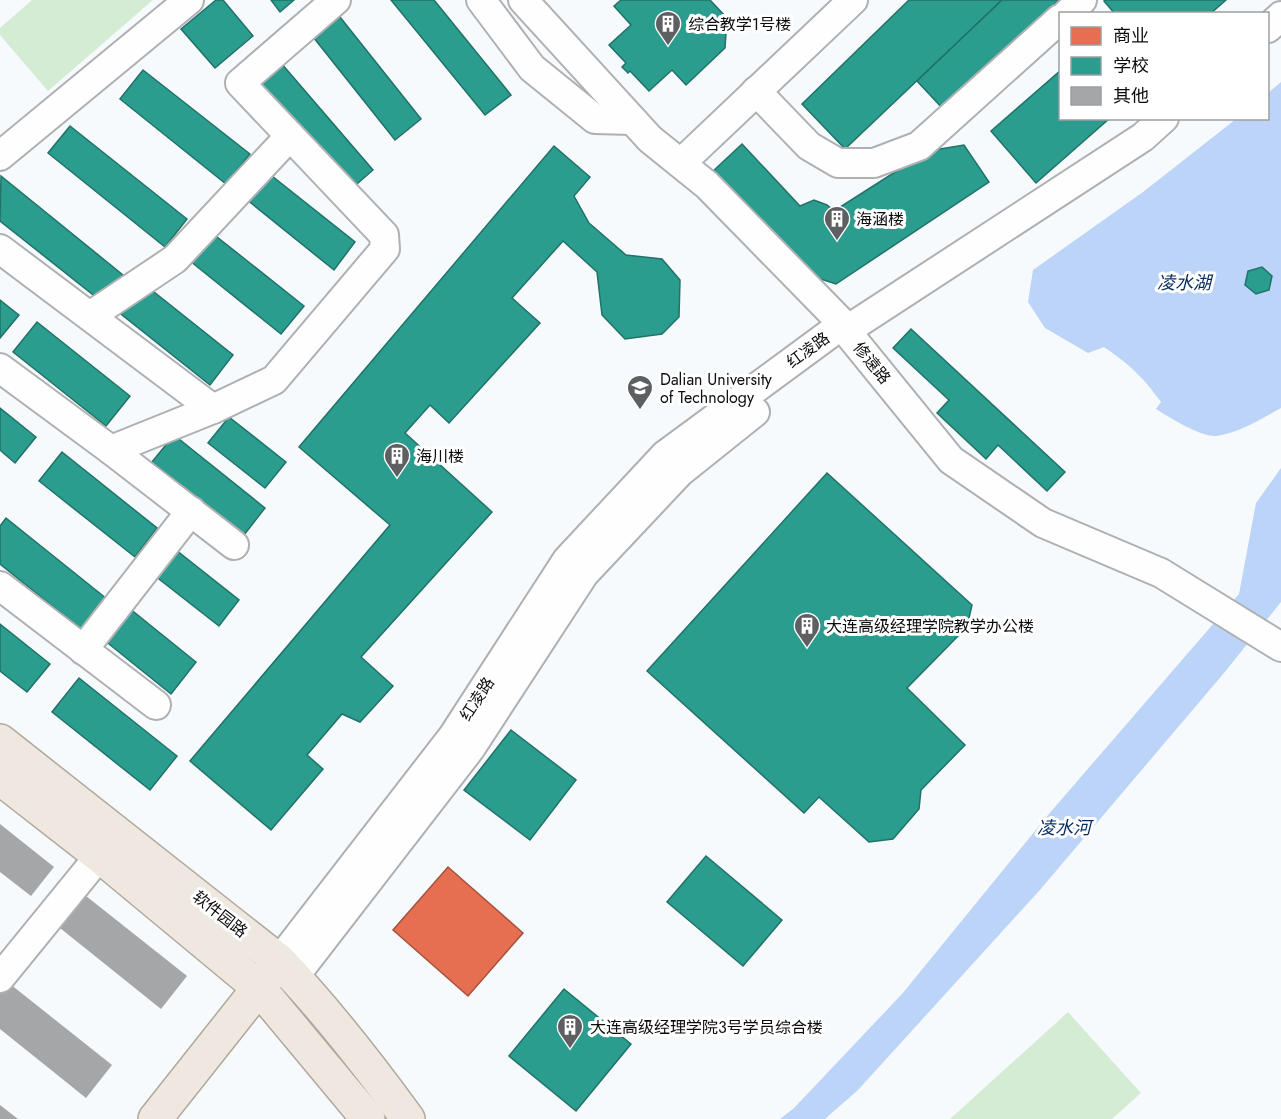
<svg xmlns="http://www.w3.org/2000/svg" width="1281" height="1119" viewBox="0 0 1281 1119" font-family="Jost,'Noto Sans SC',sans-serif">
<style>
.green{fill:#d5ecd4}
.water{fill:#bcd4f7}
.shops{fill:#e76f51;stroke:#a5513d;stroke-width:1.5}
.schools{fill:#2a9d8f;stroke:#217268;stroke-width:1.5}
.building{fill:#a4a6a8}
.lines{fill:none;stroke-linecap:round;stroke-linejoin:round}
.minor-casing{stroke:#aeb0b2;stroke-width:32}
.major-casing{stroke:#b1a79a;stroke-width:36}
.minor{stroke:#fefeff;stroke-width:28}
.major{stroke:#eee8e0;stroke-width:33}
.labels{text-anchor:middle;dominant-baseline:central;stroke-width:6;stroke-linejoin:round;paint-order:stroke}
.poi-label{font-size:16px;fill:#0b0c0e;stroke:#fff;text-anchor:start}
.street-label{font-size:16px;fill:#0b0c0e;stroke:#fff}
.water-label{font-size:18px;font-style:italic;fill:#042a5e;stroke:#fff}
</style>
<rect width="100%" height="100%" fill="#f7fafd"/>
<g class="green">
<polygon points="32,0 153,0 48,91 0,35 0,28"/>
<polygon points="1068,1012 1141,1093 1112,1119 950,1119"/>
</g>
<g class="water">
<path d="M1281 82V408C1261 419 1239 433 1216 436 1200 437 1169 417 1156 409L1161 402C1143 377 1129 364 1104 347L1088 353 1045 328 1028 302 1033 270 1143 192 1236 119 1268 118V93Z"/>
<polygon points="1281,468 1281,602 1224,673 1039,891 858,1090 825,1119 780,1119 794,1108 902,994 1048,815 1239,594 1256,503"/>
</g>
<polygon class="shops" points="448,867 523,933 468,996 393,930"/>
<g class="schools">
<polygon points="216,0 223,0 253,36 215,68 181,29"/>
<polygon points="271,0 294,0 280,12"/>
<polygon points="391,0 434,0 511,95 485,115"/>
<polygon points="621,0 710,0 727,18 725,48 686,85 672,70 649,91 630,71 628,73 622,67 626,63 609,45 631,25 614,6"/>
<polygon points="909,0 1002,0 845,149 802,104"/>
<polygon points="1002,0 1059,0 944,110 917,81"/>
<polygon points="1106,0 1226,0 1210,14 1115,14 1104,1"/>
<polygon points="336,12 421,119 395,140 310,33"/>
<polygon points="281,63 373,170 350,190 258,83"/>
<polygon points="143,70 250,154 226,184 120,99"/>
<polygon points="1060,71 1060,118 1110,118 1036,183 991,131"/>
<polygon points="70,126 187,219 165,247 48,153"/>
<polygon points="742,144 800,206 814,200 827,205 834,211 928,151 964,145 989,182 836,284 805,274 711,173"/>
<polygon points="554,146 590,177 574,196 589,223 626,255 662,259 680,280 679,317 662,334 625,339 602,315 597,272 563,241 512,298 540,323 449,423 430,405 405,433 492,512 361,657 393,686 360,722 342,714 307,755 323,769 271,830 190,761 390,525 299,447"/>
<polygon points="267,172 355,242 334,270 246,199"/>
<polygon points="1,176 123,275 102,302 0,221"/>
<polygon points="212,233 304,306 281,334 190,261"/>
<polygon points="1262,267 1272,276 1269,290 1256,294 1245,285 1248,271"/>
<polygon points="144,284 233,355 210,385 121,314"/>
<polygon points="0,300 19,315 0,338"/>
<polygon points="37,322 130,396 106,426 13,352"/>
<polygon points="911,329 1065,472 1047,491 998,445 986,459 937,413 949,400 893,348"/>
<polygon points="0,408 36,437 15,463 0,450"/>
<polygon points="229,417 286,462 265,488 208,443"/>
<polygon points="174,435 265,508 244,535 152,462"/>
<polygon points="62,452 157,528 135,557 39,481"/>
<polygon points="827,473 972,605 967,627 907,688 965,745 921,790 919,809 893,839 869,842 819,797 804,813 647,671"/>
<polygon points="6,518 107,599 82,630 0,564 0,526"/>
<polygon points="176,550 239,600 219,626 155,576"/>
<polygon points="129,608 196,662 171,694 104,640"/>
<polygon points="0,624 50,664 27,692 0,671"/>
<polygon points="79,678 177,756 150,790 52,712"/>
<polygon points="511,730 576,780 530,840 464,790"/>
<polygon points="706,856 782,920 743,966 667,902"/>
<polygon points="564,989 631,1044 576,1111 509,1056"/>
</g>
<g class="building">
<polygon points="0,824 54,867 31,896 0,872"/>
<polygon points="81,892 187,976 161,1009 55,924"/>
<polygon points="5,980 112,1065 86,1098 0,1029 0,986"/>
<polygon points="0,1105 18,1119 0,1119"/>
</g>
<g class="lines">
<defs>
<g id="minor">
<polyline points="481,0 532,68 595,119 632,120"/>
<polyline points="523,0 650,139 707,185 843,324 851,337 951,460 1043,523 1161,573 1281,647"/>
<polyline points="1067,14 1082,0"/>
<polyline points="1268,28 1281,16"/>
<polyline points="756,91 809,146 838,163 874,163 919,146 1060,19"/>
<polyline points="0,156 189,0"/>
<polyline points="681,163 853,0"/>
<polyline points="0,249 213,409"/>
<polyline points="90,316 175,259 290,136"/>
<polyline points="847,330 1143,137 1164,118"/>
<polyline points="0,368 111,450 234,545"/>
<polyline points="111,450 213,409 274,380 385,249 384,235 240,83 336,0"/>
<polyline points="0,586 156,705"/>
<polyline points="83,650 191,511"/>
<polyline points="279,961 453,736 567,560 665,455 843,324"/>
<polyline points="294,977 470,749 584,574 680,472 755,412"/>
<polyline points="0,978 114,838"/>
</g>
<g id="major">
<path d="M0 741 279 961C326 1010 368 1064 408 1119"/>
<polyline points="0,778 100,856 259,988 368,1119"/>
<polyline points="155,1119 273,970"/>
</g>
</defs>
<use href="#minor" class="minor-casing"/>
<use href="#major" class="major-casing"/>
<use href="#minor" class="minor"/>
<use href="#major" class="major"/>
</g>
<defs>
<symbol id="building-pin" viewBox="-11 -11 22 30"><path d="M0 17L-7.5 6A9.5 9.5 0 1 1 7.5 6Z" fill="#5e5f62" stroke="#fff"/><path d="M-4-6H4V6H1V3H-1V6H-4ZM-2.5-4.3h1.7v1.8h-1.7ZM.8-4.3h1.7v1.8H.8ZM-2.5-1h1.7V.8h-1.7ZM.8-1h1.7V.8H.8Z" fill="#fff"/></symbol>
<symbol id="university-pin" viewBox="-11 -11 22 30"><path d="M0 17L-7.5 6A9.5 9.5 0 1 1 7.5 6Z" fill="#5e5f62" stroke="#fff"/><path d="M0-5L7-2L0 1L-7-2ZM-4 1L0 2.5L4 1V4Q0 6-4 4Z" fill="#fff"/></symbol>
</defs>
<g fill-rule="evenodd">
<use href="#building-pin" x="653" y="9" width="30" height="40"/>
<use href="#building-pin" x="822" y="204" width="30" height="40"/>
<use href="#university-pin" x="625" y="373" width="30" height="40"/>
<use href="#building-pin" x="382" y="441" width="30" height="40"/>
<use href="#building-pin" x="792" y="611" width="30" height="40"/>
<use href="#building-pin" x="555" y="1012" width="30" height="40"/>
</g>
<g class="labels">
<g class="poi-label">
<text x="688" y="24">综合教学1号楼</text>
<text x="856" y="219">海涵楼</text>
<text x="660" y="379">Dalian University<tspan x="660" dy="18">of Technology</tspan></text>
<text x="416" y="456">海川楼</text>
<text x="826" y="626">大连高级经理学院教学办公楼</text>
<text x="590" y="1027">大连高级经理学院3号学员综合楼</text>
</g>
<g class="street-label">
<text transform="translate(808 350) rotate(-36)">红凌路</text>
<text transform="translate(872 363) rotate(51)">修遠路</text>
<text transform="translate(477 699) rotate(-57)">红凌路</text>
<text transform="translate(220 914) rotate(38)">软件园路</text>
</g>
<g class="water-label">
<text x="1184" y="283">凌水湖</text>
<text x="1064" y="828">凌水河</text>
</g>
</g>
<rect x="1059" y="12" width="210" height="108" fill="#ffffff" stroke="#9d9e9f" stroke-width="1.5"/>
<rect x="1071" y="27" width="30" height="18" fill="#e76f51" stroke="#9d9e9f" stroke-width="1.5"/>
<text x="1113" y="42" font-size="18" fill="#0b0c0e">商业</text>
<rect x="1071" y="57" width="30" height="18" fill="#2a9d8f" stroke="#9d9e9f" stroke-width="1.5"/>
<text x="1113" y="72" font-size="18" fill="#0b0c0e">学校</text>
<rect x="1071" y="87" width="30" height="18" fill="#a4a6a8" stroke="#9d9e9f" stroke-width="1.5"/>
<text x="1113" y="102" font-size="18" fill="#0b0c0e">其他</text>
</svg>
